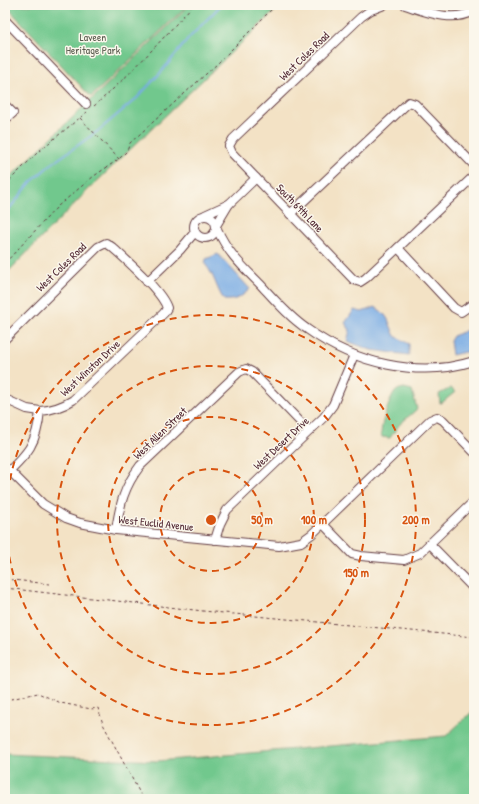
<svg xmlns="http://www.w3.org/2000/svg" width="479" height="804" viewBox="0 0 479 804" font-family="'Patrick Hand',sans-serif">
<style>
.green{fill:#71c88d;stroke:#5e745c}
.water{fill:#78abe4;stroke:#616588}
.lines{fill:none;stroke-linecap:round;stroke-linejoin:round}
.stream{stroke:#78abe4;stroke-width:2}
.minor-casing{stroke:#633c42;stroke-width:10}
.path{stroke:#633c42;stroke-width:1;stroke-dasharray:3 3;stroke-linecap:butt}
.minor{stroke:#fff;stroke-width:8}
.ring{fill:none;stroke:#d8530f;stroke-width:2;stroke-dasharray:7 5}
.labels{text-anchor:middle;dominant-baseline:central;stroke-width:3;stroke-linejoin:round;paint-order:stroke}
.park-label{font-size:11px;fill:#585a4d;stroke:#fbf7ec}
.street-label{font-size:11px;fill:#4a1f2b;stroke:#fbf7ec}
.centre{fill:#d8530f;stroke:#fbf7ec;stroke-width:2}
.ring-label{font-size:12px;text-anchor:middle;font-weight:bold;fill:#d8530f;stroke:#fbf7ec;stroke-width:3;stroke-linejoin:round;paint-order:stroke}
</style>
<rect width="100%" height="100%" fill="#fbf7ec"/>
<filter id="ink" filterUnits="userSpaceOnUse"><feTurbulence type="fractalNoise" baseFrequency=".025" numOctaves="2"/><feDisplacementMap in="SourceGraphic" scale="8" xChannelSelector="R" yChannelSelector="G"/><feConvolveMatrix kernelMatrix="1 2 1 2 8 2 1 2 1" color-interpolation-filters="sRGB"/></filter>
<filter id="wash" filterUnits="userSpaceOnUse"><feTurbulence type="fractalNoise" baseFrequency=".012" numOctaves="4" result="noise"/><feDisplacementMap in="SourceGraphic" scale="16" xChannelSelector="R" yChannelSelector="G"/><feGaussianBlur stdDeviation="0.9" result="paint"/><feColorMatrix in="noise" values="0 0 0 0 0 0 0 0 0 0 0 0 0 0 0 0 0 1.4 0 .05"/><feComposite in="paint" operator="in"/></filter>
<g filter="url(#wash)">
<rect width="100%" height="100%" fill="#f3e2c5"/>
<g class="green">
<polygon points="5,5 188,5 91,97"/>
<polygon points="190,5 281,5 89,189 5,275 5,182"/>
<path d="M404 388 412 390 417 409 399 425 390 438 382 437C378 430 390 398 395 392 398 389 400 389 404 388Z"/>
<polygon points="451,388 455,392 443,402 440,403 439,394"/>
<polygon points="474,710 474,799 5,799 5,754 157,761 446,736"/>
</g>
<g class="water">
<path d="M218 254 250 289C241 297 236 301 224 300 216 288 215 276 205 264L206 259Z"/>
<path d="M375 307C390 316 388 322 395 336L409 344V355L371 350 347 341 350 330 345 323 354 310 362 312Z"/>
<polygon points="474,327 474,350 452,355 450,341 453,336"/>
</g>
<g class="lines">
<polyline class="stream" points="5,214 31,182 50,165 98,131 137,98 162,71 189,38 221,5"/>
</g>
</g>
<g filter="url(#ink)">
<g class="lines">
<defs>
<g id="minor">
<polyline points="384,5 371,10 361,17 233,139 229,146 232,153 354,280 360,282 366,278 474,176"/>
<path d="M405 5C427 12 452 23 474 11"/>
<polyline points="5,20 86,104"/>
<polyline points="5,105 13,113 5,120"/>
<polyline points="290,214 409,102 415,104 474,165"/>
<polyline points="205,215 229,204"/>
<circle cx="205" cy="227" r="11"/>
<polyline points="217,224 229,204 256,178"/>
<path d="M217 229C228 253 241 265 259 283 274 299 289 317 307 329 354 363 418 379 474 361"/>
<polyline points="398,248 454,308 461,312 474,303"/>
<polyline points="147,282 180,250 195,232"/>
<path d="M5 339 98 247 106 243 112 247C126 260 162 291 167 308L164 313 73 400C62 407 53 410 40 411 37 444 28 453 5 475"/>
<polyline points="5,399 27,409 40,411"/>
<polyline points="9,470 43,504 66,518 80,523 116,530 279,546 301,542 312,534 430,420 437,417 443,420 474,452"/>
<polyline points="323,524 352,554 361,556 404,560 420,553 474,501"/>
<path d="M116 530C120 504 124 487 140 466L239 372 246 369 252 372 309 431"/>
<polyline points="215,540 220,524 227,510 324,417 333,405 354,355"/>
<polyline points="430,544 474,589"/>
</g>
</defs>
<use href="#minor" class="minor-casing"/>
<g class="path">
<path d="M94 106C130 75 161 41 193 5"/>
<polyline points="80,118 119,159"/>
<polyline points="5,185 39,151 87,112"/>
<polyline points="5,263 58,206 94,176 119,159 127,151 130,143 217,64 276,5"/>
<polyline points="5,579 49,584"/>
<polyline points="5,588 203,611 474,637"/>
<polyline points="5,698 11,699 38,693 61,703 91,709 98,708 103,724 143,799"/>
</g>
<use href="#minor" class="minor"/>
</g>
</g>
<g class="ring">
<circle cx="211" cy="520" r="51"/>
<circle cx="211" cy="520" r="103"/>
<circle cx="211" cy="520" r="154"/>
<circle cx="211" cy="520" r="205"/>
</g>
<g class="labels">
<g class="park-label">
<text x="93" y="37">Laveen<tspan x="93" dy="13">Heritage Park</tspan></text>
</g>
<g class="street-label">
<text transform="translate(304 56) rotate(-44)">West Coles Road</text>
<text transform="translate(300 208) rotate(46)">South 69th Lane</text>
<text transform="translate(61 267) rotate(-44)">West Coles Road</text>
<text transform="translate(90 368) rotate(-43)">West Winston Drive</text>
<text transform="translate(160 433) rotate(-44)">West Allen Street</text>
<text transform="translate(281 443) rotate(-43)">West Desert Drive</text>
<text transform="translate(156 523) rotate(6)">West Euclid Avenue</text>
</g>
</g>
<circle cx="211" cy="520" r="6" class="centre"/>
<g class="ring-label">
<text x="262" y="524">50 m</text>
<text x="314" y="524">100 m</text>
<text x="416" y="524">200 m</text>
<text x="356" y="577">150 m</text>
</g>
<rect width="479" height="804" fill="none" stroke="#fbf7ec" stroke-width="20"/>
</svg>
